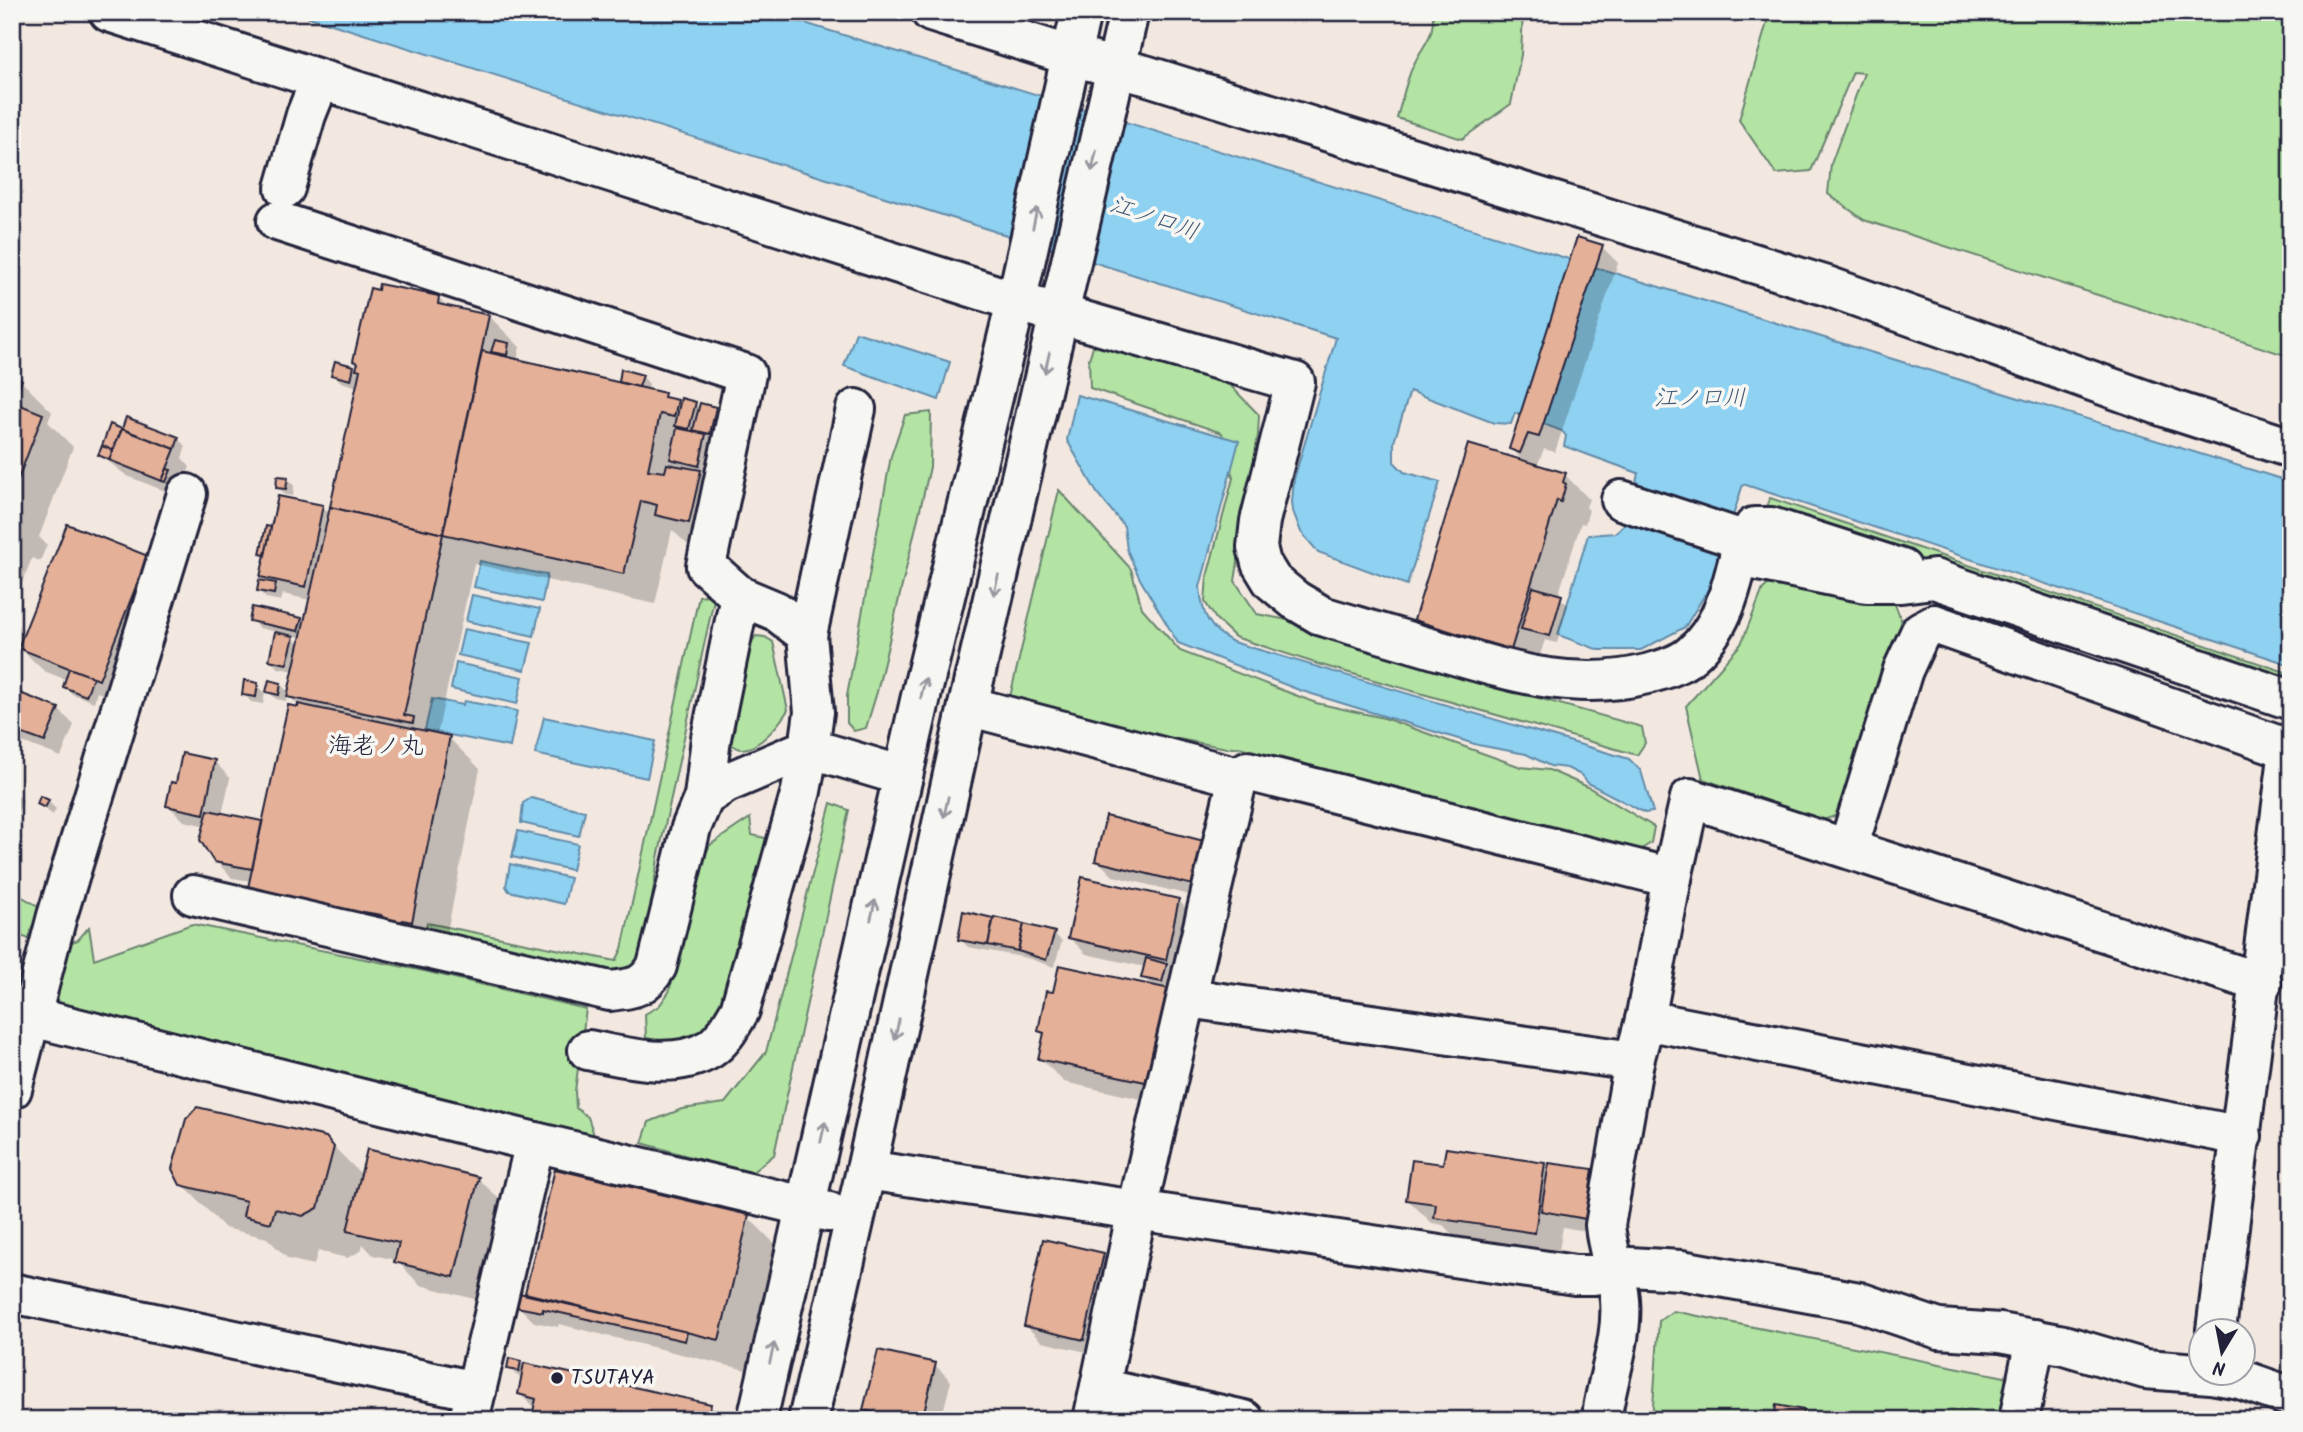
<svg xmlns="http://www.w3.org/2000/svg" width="2303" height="1432" viewBox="0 0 2303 1432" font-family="Kalam,'Klee One',sans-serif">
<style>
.green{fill:#b3e4a3;stroke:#6a836f;stroke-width:2}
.water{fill:#8fd1f1;stroke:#638ba8;stroke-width:2}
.shadow{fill:#0003;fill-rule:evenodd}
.building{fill:#e4b098;stroke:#22223b;stroke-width:2}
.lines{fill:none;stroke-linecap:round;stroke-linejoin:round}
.minor-casing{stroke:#22223b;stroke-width:44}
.minor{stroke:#f6f6f2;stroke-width:38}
.oneway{stroke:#9797a0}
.poi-dot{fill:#22223b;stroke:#f6f6f2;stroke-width:2.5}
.labels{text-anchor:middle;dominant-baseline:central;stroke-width:7;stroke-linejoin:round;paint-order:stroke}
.poi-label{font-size:21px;fill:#22223b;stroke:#f6f6f2;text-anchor:start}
.water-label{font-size:23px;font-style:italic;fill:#435772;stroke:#f6f6f2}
.quarter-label{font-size:24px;fill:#22223b;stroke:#f6f6f2}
</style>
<rect width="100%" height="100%" fill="#f2e8e0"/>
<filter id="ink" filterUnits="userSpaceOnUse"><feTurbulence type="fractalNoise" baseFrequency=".0143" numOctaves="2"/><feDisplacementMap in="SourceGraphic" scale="14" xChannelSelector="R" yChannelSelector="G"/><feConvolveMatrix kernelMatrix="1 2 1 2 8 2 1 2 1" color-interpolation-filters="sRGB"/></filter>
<g filter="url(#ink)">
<g class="green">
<path d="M1433 12H1523L1521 55 1511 104 1462 139 1397 118C1402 101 1406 80 1414 64 1424 42 1434 40 1433 12Z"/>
<polygon points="1770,12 2291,12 2291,357 1864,220 1828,194 1831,164 1864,73 1853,72 1811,171 1776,174 1739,120"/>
<polygon points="1095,340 1230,385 1259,415 1258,435 1235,581 1257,614 1298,622 1338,642 1642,727 1645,743 1637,755 1318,664 1235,637 1216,619 1205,602 1207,577 1233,478 1222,433 1090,388 1089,359"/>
<polygon points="931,412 930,467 877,692 866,728 854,731 847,723 847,696 891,456 905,415"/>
<polygon points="1059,490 1131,569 1142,608 1180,651 1316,703 1384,718 1521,767 1549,770 1588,787 1654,827 1651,843 1640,850 1239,747 1227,748 1065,718 1009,701"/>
<polygon points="1770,498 2291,674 2291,692 1766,511"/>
<polygon points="1771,582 1894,602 1901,619 1902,632 1835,816 1823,820 1703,779 1686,706 1741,644 1763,589"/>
<polygon points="707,595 714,599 658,858 643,958 629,973 587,978 424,933 427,923 616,961 622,949 699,596"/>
<path d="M756 636 765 637 773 642 788 710C779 724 759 750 741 749 740 749 731 745 730 744L750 644Z"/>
<polygon points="831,803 849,810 774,1155 750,1174 642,1143 649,1122 682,1109 725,1103 766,1052"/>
<polygon points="750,818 752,835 778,841 720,1025 675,1043 646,1038 645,1014 659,1006 669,992 704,857 710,845"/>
<polygon points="12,891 43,909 32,940 12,933"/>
<polygon points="192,924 424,971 586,1009 575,1091 576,1108 588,1117 594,1135 45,999 57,947 78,940 89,927 94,959"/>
<polygon points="1673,1311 2010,1378 2002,1420 1652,1420 1659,1321"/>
</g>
<g class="water">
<polygon points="293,12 769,12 2291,482 2291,665 1743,484 1712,583 1685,627 1641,650 1599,650 1558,635 1588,535 1615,533 1628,521 1638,473 1564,446 1566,436 1562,431 1515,413 1511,424 1494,423 1410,391 1394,442 1394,462 1404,472 1440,482 1407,585 1318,552 1301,532 1293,511 1292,502 1294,479 1336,338"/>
<polygon points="856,332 950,362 939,400 844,366"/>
<path d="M1077 395 1239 441 1200 587C1202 614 1208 629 1233 642L1629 759 1641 771 1653 812 1645 813 1588 783 1581 775 1567 768 1550 766 1526 754 1478 745 1299 690 1178 643 1140 579 1127 550 1124 526 1097 493 1067 440Z"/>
<polygon points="480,561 547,575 542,602 474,587"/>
<polygon points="472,595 540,609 534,636 466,621"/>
<polygon points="464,629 532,643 525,670 458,655"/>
<polygon points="456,663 523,677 517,704 451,689"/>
<polygon points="432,699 463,705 464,701 517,711 510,747 425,730"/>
<polygon points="544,717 655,741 647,778 535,754"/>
<polygon points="531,798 585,811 579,836 521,823 523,803"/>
<polygon points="518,831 578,844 572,870 512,857"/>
<polygon points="510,864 570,878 564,904 509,891 506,886"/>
</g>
<g class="shadow">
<polygon points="1602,247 1618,263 1555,452 1544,449 1537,466 1565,475 1589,499 1586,507 1589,510 1585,524 1581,523 1558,596 1568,605 1557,643 1545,640 1534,673 1440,643 1416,620 1525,463 1511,448"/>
<path d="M438 298 448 307 489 316 520 347 517 361 625 386 620 381 642 376 649 384 648 391 664 395 681 406 695 403 700 409H715L723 416 707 472 699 470 731 503 720 553 688 545 672 530 655 604 474 564 437 735 449 738 480 769 443 952 251 881 232 878 216 861 206 826 184 821 168 805 177 785 214 761 230 778 222 815 264 825 302 709 288 695 286 701 276 699 268 691 281 685 290 693 295 671 278 668 270 660 277 632 259 628 251 620 301 619 305 624 310 600 283 594 281 601 266 598 259 591 269 584 262 577 266 557 262 553 270 529 272 531 323 507 330 514 358 387 341 382 333 374 353 368 358 372 359 365 355 360ZM291 635 302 637 300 645Z"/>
<polygon points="12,377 21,381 52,412 48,422 73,447 39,537 47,545 40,561 32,558 12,607"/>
<polygon points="111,427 122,431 178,439 186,446 182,458 190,467 178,496 127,476 100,455"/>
<polygon points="287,479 294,486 293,496 285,495 278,487"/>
<polygon points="147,558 123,703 97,692 94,702 72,694 65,686 67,680 44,671 20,648"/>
<polygon points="257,685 265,693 263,704 251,702 244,694"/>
<polygon points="12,692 58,709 74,725 61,757 12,738"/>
<polygon points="12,747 18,753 12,768"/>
<polygon points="12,791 23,800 12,826"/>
<polygon points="48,801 56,809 53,815 39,804"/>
<polygon points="1203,843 1209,900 1113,876 1097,860"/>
<polygon points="1178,900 1194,916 1173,1106 1064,1082 1040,1058 1045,1036 1039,1031 1153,987 1143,977 1145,967 1086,954 1070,938"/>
<polygon points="965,914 1054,934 1062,941 1054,967 1027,958 968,947 960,939"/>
<polygon points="326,1139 363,1176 478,1178 502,1202 478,1300 420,1285 396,1260 373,1255 363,1244 361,1251 347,1258 318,1251 314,1265 288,1259 267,1238 225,1228 182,1184"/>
<polygon points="1544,1164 1550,1170 1593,1171 1609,1187 1601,1234 1563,1227 1558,1256 1460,1242 1443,1225 1432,1223 1408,1200 1445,1166"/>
<polygon points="556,1171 748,1217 779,1248 750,1371 559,1324 558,1327 534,1322 518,1306 527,1295"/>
<polygon points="1103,1255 1119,1271 1100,1355 1042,1342 1026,1326"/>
<polygon points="520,1362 525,1368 710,1406 724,1420 533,1420 535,1409 519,1393 523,1377 517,1376 509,1368"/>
<polygon points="935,1365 951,1381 941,1420 875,1420 865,1410"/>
<polygon points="1803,1412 1811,1420 1776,1420"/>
</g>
<g class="building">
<polygon points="1577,237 1603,245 1539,437 1528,434 1520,453 1509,449"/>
<polygon points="379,284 439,296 438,304 489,315 443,534 330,507 360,370 356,369 358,363 353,361 370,288 378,290"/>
<polygon points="495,340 509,343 507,355 491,352"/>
<polygon points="482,351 639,387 665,393 664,397 678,400 674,417 660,414 648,470 665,472 667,464 701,470 689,523 655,515 657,505 641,501 624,574 443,534"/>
<polygon points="335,361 354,366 351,380 331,375"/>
<polygon points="621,369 643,375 639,387 619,382"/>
<polygon points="12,375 22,380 13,402 43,414 12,495"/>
<polygon points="681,398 696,402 689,429 675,426"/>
<polygon points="700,403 716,407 710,434 693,430"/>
<polygon points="126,417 179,437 175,449 122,429"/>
<polygon points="110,424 122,429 113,450 102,446"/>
<polygon points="677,428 706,434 699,466 670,459"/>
<polygon points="122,429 175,449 162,481 109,460"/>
<polygon points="1468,444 1566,473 1563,482 1566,484 1561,502 1557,500 1511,650 1414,620"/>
<polygon points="102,446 113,450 109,460 98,455"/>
<polygon points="167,469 171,470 166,482 162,481"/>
<polygon points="277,476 288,477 286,489 276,488"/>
<polygon points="278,496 323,505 306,587 260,577"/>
<polygon points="330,507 443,534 404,715 414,717 413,723 287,697"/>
<polygon points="67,524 148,556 99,680 18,648"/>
<polygon points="266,526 271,527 265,555 260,554"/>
<polygon points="259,580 276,583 274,594 257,591"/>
<polygon points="1533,587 1562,595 1550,636 1521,629"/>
<polygon points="252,607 302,618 298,631 249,621"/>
<polygon points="275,632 294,636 287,664 269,660"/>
<polygon points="69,668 93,677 86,696 63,687"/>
<polygon points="244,680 258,683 256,697 242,695"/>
<polygon points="269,680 281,683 279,695 266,692"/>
<polygon points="12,690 59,708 45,742 12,730"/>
<polygon points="298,704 450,736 412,922 403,920 398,924 388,924 381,915 363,912 362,917 247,892 288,705 298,707"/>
<polygon points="182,753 215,760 204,814 166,806 171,782 176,783"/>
<polygon points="40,796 49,800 45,808 37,804"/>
<polygon points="208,810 262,821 252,869 214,862 200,840"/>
<polygon points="1106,816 1204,841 1193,885 1095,861"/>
<polygon points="1082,877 1179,899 1166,960 1068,938"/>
<polygon points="963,911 993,918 988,945 958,940"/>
<polygon points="994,917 1024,924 1018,951 988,945"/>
<polygon points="1024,924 1055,932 1046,960 1018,951"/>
<polygon points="1146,958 1167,964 1162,982 1141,978"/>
<polygon points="1059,965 1170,989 1150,1083 1038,1059 1044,1033 1038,1031 1046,991 1053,992"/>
<polygon points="197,1107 326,1137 334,1147 318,1208 303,1216 275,1209 271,1223 243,1216 246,1201 180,1185 172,1169 186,1119"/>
<polygon points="1446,1148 1545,1163 1535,1233 1434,1218 1436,1204 1406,1200 1412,1160 1443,1164"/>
<polygon points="367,1149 479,1177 454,1277 394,1262 399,1243 347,1231"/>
<polygon points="1549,1163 1593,1169 1586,1219 1541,1211"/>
<polygon points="555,1169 749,1215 719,1340 525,1293"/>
<polygon points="1043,1239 1104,1253 1084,1340 1024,1326"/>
<polygon points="519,1293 687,1332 685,1341 543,1309 543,1312 516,1307"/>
<polygon points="878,1350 936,1363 922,1420 903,1420 863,1410"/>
<polygon points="509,1358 521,1361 519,1371 507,1369"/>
<polygon points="524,1363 711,1404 708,1420 531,1420 536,1399 518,1394"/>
<polygon points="1776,1405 1804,1410 1802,1420 1774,1420"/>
</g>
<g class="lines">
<defs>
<g id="minor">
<path d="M109 12 1015 301 1295 382 1260 521 1257 547 1261 563 1272 581 1295 600 1322 616C1360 627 1397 638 1434 649 1506 670 1572 693 1647 674 1662 670 1679 665 1691 655 1721 629 1730 594 1739 557L1866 583H1901L1934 579 2291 700"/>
<polyline points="931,12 1071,56 1145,75 1827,286 2176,411 2291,448"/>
<polyline points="285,188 306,115 320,80"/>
<path d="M277 221 746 374 706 566 740 596 776 611 807 635 814 712 809 748 801 791 740 1010C732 1023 724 1040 710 1049 674 1071 626 1057 588 1050"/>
<polyline points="1621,500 1746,541"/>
<polyline points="1739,557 1754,527 1771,527 1902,569"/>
<polyline points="807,635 856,409"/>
<polyline points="968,706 1238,777"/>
<polyline points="704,797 711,738 740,596"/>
<polyline points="1848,848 1903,670 1921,631 1934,624 2291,750"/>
<path d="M193 895 610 991C634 988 644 988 657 966L691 828 704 797 726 783 809 748 903 776"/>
<polyline points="1187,998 1634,1061"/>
<polyline points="32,1017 535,1142 829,1212"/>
<polyline points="1645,1020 2242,1136"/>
<polyline points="12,1089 57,916 187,494"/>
<polyline points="866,1170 1575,1275 1594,1275 1630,1267 1681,1270 1859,1302 1939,1329 2000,1333 2064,1345 2145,1369 2211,1374 2240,1379 2291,1397"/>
<polyline points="12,1293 476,1391"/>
<polyline points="2216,1330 2289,749"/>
<polyline points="1100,1388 1244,1420"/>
<polyline points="469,1420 535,1142"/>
<polyline points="757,1420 922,692 1020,285 1081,12"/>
<polyline points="808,1420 866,1170 968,706 1129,12"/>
<polyline points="1093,1420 1137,1210 1238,777 1247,771 1672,878"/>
<path d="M1603 1420V1409C1609 1374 1623 1336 1620 1300 1618 1274 1607 1251 1605 1225L1634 1061 1645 1020 1672 878 1690 798 2262 983"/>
<polyline points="2019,1420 2035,1339"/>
</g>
</defs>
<use href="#minor" class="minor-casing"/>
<use href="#minor" class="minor"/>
</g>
<defs><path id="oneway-shaft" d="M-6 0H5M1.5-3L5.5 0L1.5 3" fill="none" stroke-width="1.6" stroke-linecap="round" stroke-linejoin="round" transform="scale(1.75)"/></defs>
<g class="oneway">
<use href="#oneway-shaft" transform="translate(1094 161) rotate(103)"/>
<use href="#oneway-shaft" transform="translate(1035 218) rotate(-78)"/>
<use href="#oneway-shaft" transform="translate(1047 363) rotate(103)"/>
<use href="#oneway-shaft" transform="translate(996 585) rotate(103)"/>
<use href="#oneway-shaft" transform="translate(923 688) rotate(-77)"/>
<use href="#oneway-shaft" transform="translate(946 807) rotate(102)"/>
<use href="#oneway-shaft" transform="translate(873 910) rotate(-77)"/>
<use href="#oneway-shaft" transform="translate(897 1029) rotate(102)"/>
<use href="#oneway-shaft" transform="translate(823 1132) rotate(-77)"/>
<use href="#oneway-shaft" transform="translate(772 1353) rotate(-77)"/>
</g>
</g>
<circle class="poi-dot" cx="557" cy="1378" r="7"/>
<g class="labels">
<g class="poi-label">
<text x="571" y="1378">TSUTAYA</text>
</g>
<g class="water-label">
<text transform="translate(1154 219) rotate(19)">江ノ口川</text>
<text x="1700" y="399">江ノ口川</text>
</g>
<g class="quarter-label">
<text x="376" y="746">海老ノ丸</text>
</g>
</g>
<rect width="2303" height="1432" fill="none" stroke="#f6f6f2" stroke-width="42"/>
<rect x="21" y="21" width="2261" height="1390" fill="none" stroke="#22223b" stroke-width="2.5" filter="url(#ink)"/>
<g transform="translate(2222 1352) rotate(190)"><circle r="33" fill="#f6f6f2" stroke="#a1a1a9" stroke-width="2"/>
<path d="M0-5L12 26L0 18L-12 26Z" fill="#22223b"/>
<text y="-10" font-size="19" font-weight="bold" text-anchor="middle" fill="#22223b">N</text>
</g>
</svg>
